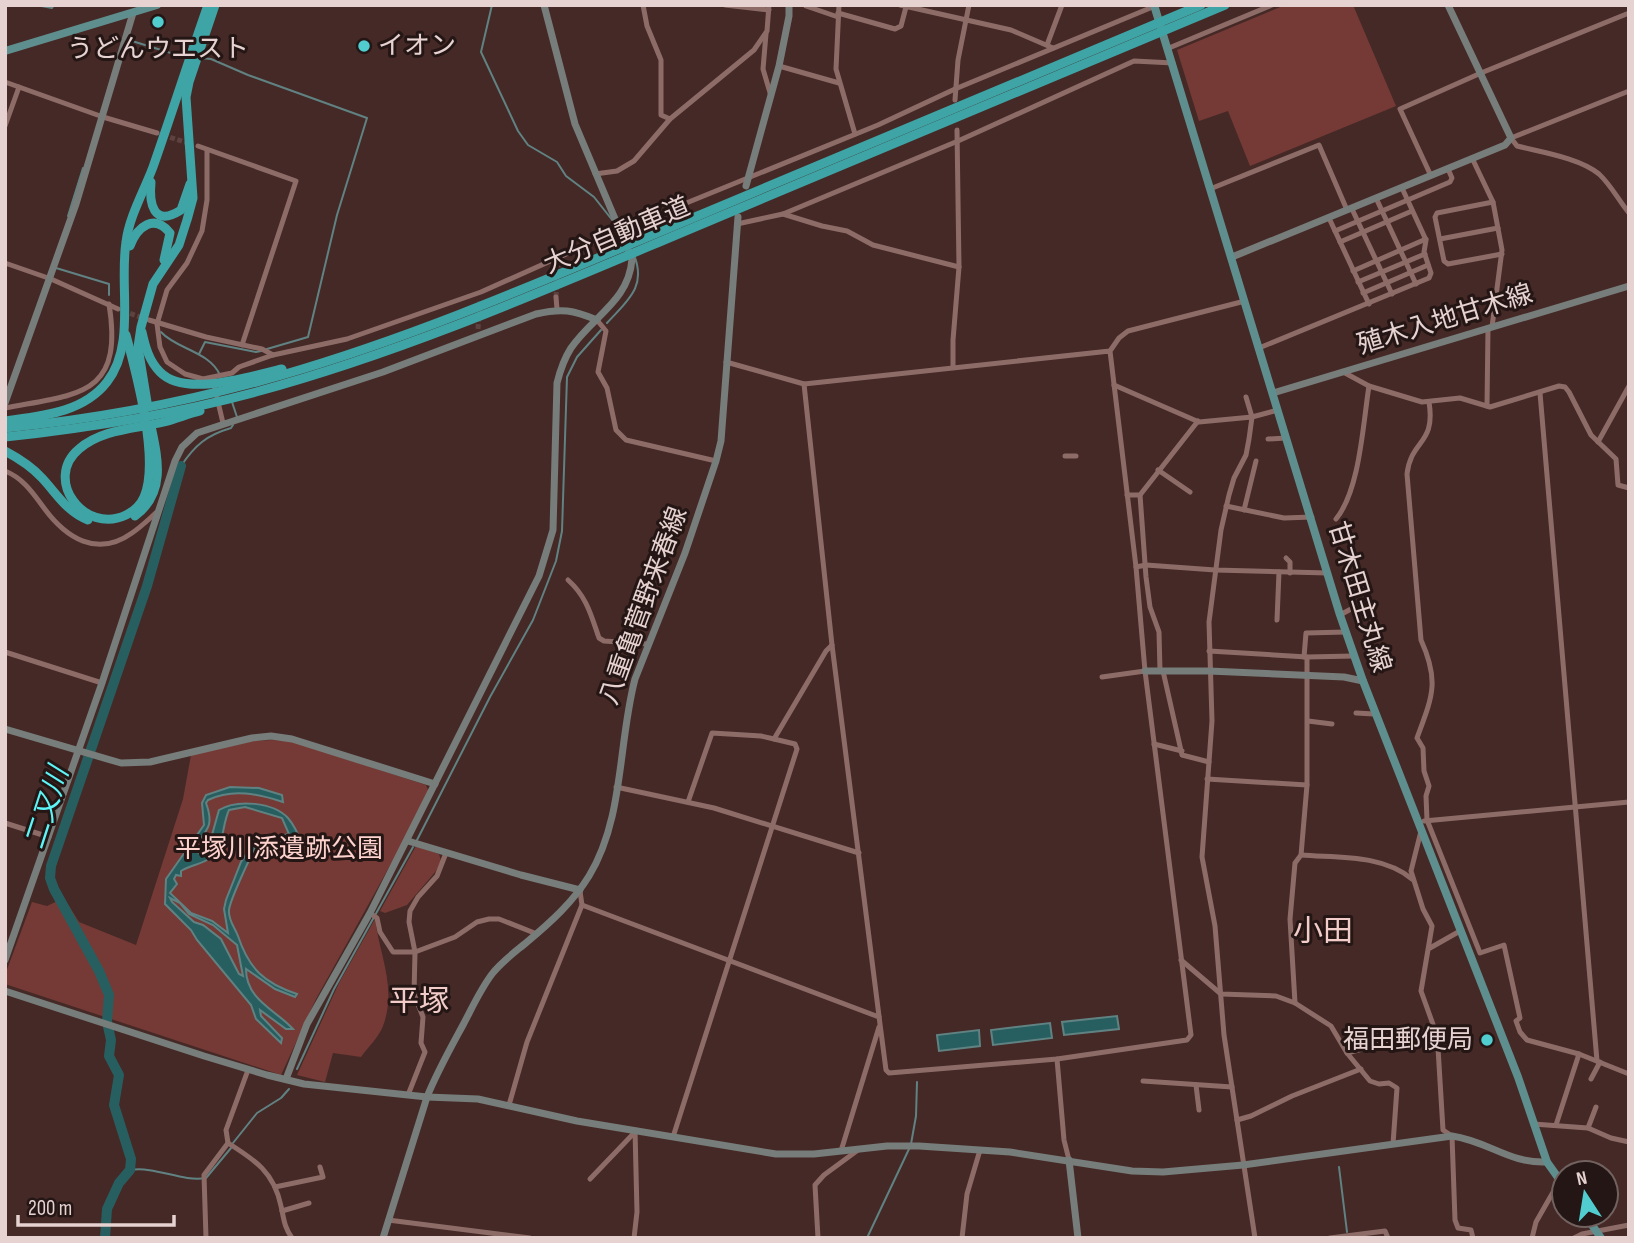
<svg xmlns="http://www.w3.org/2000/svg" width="1634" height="1243" viewBox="0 0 1634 1243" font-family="'Sofia Sans Condensed','Noto Sans JP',sans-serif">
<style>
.green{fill:#753a35}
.water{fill:#275f60;stroke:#608282;stroke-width:2;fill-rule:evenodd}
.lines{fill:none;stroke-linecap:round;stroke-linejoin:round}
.stream{stroke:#608282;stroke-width:2}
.river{stroke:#275f60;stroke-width:10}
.street-tunnel{stroke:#5d4240;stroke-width:5;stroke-dasharray:5 2.5;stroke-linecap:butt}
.street{stroke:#8d6c68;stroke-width:5}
.secondary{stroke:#767d7a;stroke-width:7}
.primary{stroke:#5e8e8d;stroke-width:8}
.highway{stroke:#3fa4a5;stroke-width:9}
.poi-dot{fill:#52cdcf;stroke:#231614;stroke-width:2.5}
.labels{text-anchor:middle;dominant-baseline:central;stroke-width:6;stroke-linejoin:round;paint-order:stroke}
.poi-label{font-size:26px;fill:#e6d2d0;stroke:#231614;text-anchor:start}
.street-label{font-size:26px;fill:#e6d2d0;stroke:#231614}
.park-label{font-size:26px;fill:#fed2cd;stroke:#231614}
.water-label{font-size:28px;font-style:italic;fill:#5df5f7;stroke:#231614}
.quarter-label{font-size:30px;fill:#f2ccc8;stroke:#231614}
</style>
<rect width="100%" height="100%" fill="#452926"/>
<g class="green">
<polygon points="1285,5 1353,5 1396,106 1250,166 1228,111 1199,121 1177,50"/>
<polygon points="272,740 290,741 426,785 428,790 408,833 316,999 281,1075 5,984 5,975 32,902 47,906 64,898 79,922 136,945 183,799 191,755 253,741"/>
<polygon points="416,846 439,854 441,861 436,871 407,905 385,913 380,911"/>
<path d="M375 919C380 957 397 988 383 1026 379 1037 368 1047 361 1057L333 1053 325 1082 297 1075 339 983Z"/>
</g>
<g class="water">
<path d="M230 787 259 788 282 795 283 802C258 794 233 788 208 800L206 803C214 825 208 829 195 846L196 851 199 853 208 849 219 810C237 799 273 802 288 818 294 825 299 836 302 844L298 847 288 841 257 845C251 855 230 900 229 910 228 920 235 928 238 936 249 969 264 983 297 994L295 997 275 989 246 969C246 1000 276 1010 293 1029H286L260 1010 261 1016 282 1038 281 1043 256 1019 251 1005 197 940 191 930 165 904 166 879 204 825 202 803 206 795ZM245 807 282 818 289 834 255 842 241 862 226 900 224 909 228 933 212 921 191 913 170 893 177 884 174 879 176 875 181 876V871C189 866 198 865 207 860 225 850 221 827 229 810ZM170 898 180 903 189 914 213 925 237 945 243 976 239 974 221 939 203 925 194 922 172 902Z"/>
<polygon points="1117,1016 1119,1029 1064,1035 1062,1022"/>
<polygon points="1050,1023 1052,1038 993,1045 991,1030"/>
<polygon points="979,1030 980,1046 939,1051 937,1035"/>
</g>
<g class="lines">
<g class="stream">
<polyline points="36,5 52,8 54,5"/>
<polyline points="492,5 481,52 518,131 528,145 557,162 566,176 594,197 613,221"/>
<polyline points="132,41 174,54 188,56"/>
<polyline points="201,58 211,59 248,75 367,118 337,215 308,337 267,349"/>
<polyline points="68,216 83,168"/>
<polyline points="56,268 109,284 109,295"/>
<path d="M607 323C627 301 647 287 634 255"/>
<path d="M161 332C176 349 209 351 220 375"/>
<polyline points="199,354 205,342 256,352 261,351"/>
<polyline points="232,402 237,417"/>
<path d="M181 466C195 445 207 435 231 428L233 425"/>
<polyline points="416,842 490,697 533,620 556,561 562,531 567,377 577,357 601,330"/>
<polyline points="297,1069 334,989 413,847"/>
<polyline points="233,1143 257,1113 281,1098 289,1089"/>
<polyline points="911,1144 916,1116 917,1082"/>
<polyline points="1339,1167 1347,1232"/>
<path d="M130 1170C156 1166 181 1182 206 1178L231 1148"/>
<polyline points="867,1238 909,1149"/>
</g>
<polyline class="river" points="105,1238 107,1209 119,1183 130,1170 131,1159 114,1105 119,1075 109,1056 111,1040 107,1022 109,995 99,971 54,889 50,878 51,866 147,586 181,466"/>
<g class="street-tunnel">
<polyline points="163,135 191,144"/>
<polyline points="556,297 558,266"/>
<polyline points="123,311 143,318"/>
<polyline points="478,329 480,300"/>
</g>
<g class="street">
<polyline points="643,5 647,26 661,60 661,115 670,119"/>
<polyline points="725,5 769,10"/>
<polyline points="839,5 836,69 855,134"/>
<polyline points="900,5 1011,30 1053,48"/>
<polyline points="806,6 838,17"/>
<polyline points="838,13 895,29 901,26 906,7"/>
<polyline points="766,34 763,69 771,96"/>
<polyline points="1047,45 1062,5"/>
<polyline points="1169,48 1272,5"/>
<polyline points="779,66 839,83"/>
<polyline points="5,82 103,117 157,133"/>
<path d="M1629 91 1511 138 1517 146C1541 152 1580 158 1599 174 1611 185 1619 201 1629 213"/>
<polyline points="955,100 958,60 969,5"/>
<polyline points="5,126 19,87"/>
<polyline points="198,146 296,181 242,345"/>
<polyline points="207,150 207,200 202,231 187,263 167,290 157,324 160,347 167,362 185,374 203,379 232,373 239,367 273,355 347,339 481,292 620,230 878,125 955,89 1155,6"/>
<polyline points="1472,158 1493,202 1502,250 1492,327"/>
<polyline points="595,174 617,171 634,161 670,119 754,50 767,31 769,5"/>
<polyline points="1431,176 1400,109 1481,73 1629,13"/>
<polyline points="1210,189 1319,145 1347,210"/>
<polyline points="1376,198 1416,284"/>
<polyline points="1493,202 1437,213 1435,217 1444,261 1448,264 1502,254"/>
<polyline points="1352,209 1392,294"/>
<polyline points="783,214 822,226 847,231 873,245 959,267"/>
<polyline points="1329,218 1369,304"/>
<polyline points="737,224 783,214 958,141 1134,61 1173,63"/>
<polyline points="1335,231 1450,182 1452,178 1448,169"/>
<polyline points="1440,239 1498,228"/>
<polyline points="1340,242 1412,211"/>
<polyline points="5,263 51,279 118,309"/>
<polyline points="1353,271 1426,239"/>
<polyline points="1358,282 1425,254"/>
<polyline points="1363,293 1428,265"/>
<polyline points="556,297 557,309"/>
<polyline points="149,320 206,337 262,349 273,355"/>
<polyline points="597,320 606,331 598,372 607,388 616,430 626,440 716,461"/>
<polyline points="1259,348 1429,278 1431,273 1424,252 1426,240 1402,188"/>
<polyline points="1110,351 804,384 832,645 880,1024 886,1070 889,1073 1057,1059 1187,1040 1191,1035 1145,671 1136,567 1110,351 1119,338 1128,331 1245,301"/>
<polyline points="726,362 804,384"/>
<polyline points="953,367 953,340 959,267 957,130"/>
<polyline points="1345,373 1369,386 1422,402 1460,398 1490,407 1559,386 1565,387 1569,392 1591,435 1616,459 1618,485 1629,488"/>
<polyline points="213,381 223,423"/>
<polyline points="1114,385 1199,422 1252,417 1278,410"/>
<polyline points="1540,393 1597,1061"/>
<polyline points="1246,397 1252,417 1249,439 1246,455 1234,478 1229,495 1221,530 1209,622 1212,721 1202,857 1215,926 1224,1035 1255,1238"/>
<path d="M1429 402C1436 445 1411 439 1407 474L1421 640C1440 682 1432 697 1417 738L1423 748 1424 771 1429 786 1426 796 1427 820 1480 953 1504 945 1520 1018 1516 1021 1520 1032 1527 1040 1579 1054 1629 1074"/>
<polyline points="1487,406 1488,328"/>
<path d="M5 408C78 394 124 397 109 304"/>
<polyline points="1268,439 1286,438"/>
<polyline points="1598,442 1629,386"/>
<polyline points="1065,456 1076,456"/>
<polyline points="1158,470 1190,492"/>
<path d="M5 471C23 478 33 493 44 508 66 538 97 558 132 533 141 527 149 519 157 512"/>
<polyline points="1127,495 1140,495 1198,421"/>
<polyline points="1140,495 1146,577 1150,607 1159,632 1160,671"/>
<polyline points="1226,506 1284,518 1312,517"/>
<polyline points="1244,510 1256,461"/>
<path d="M1336 519C1360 490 1363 423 1369 386"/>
<polyline points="1286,558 1290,562 1290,573"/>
<polyline points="1136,567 1146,565 1215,570 1328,573"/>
<path d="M568 580C587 597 591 615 599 638L604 641 648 644"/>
<polyline points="1340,615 1351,609"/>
<polyline points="1277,620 1279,572"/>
<polyline points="1209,651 1307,657"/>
<polyline points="5,652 102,683"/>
<polyline points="1304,657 1306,633 1346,632"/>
<polyline points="1163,671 1182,755 1209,762"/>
<polyline points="1102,677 1145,671"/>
<polyline points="1356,713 1374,714"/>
<polyline points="1308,721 1332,724"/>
<polyline points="1154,744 1182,751"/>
<polyline points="1207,779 1307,785"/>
<polyline points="616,787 714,808 859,853"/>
<polyline points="688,802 712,733 761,736 774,739"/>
<polyline points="1424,821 1629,802"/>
<polyline points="5,823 49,837"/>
<polyline points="1421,831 1411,871 1423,909 1432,926 1421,991 1435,1030 1438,1048 1443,1130 1452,1136 1455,1220 1458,1228 1471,1230 1473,1238"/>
<path d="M1301 855C1337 858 1382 854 1412 879"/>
<polyline points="582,905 879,1017"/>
<polyline points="370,913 377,918 380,932 393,952 415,952 409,922 410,911 418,897 437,876 446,853"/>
<polyline points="1430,948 1460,931"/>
<polyline points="1181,960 1221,994 1276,996 1295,1003 1331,1026 1347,1053 1370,1081 1379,1084 1389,1083 1397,1088 1393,1144"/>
<polyline points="1295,1003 1290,919 1295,863 1301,855 1307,785 1307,657 1354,656"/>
<polyline points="1347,1053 1435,1030"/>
<polyline points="1057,1059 1064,1140 1069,1160"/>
<path d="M248 1070 226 1130 228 1143C255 1160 274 1172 281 1206 284 1219 284 1227 292 1238"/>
<polyline points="1591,1079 1600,1062"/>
<polyline points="1143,1081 1232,1087"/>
<polyline points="1196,1085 1199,1110"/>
<polyline points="408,1095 425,1052 421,1043 423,1017 414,994 415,952 455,937 477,922 489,919 499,919 537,934"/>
<polyline points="509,1105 527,1042 582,905 580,891"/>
<polyline points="1237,1120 1251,1116 1292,1096 1361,1069"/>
<polyline points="1533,1124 1588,1128 1611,1138 1629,1142"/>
<polyline points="1556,1125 1579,1054"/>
<polyline points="1588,1128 1596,1107"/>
<polyline points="673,1137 797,749 795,744 774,739 826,651 832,645"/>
<polyline points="841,1151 879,1027"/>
<polyline points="590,1179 635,1132"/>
<polyline points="275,1187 323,1177 320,1167"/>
<polyline points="282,1211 309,1203"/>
<polyline points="388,1220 530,1238"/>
<polyline points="206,1238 204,1175 228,1143"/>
<polyline points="634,1238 637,1212 635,1130"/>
<polyline points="818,1238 815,1185 824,1175 858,1150"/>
<polyline points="962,1238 967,1194 980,1150"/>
<polyline points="1330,1238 1385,1231 1388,1238"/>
<polyline points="1532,1238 1536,1222 1560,1180"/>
<polyline points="1574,1238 1582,1234 1629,1225"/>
</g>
<g class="secondary">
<polyline points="746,186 779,66 789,16 789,5"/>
<polyline points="1232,257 1505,145 1511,138 1448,5"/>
<polyline points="1273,393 1629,286"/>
<polyline points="5,403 76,204 133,13"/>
<polyline points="1145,671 1209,671 1344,677 1363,681"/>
<polyline points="5,729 121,763 150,762 252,738 271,736 292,739 435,784"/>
<polyline points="408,841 521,875 580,890"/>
<path d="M5 960 102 683 175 461 182 447 197 433 383 372 536 314C562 308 573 310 597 320"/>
<path d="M5 991 204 1056 267 1075 304 1084 427 1097 478 1099 577 1121 776 1154H814L887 1146H919L1010 1152 1132 1171 1163 1172 1243 1165 1452 1136C1488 1141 1510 1164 1547 1162"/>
<path d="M286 1079 307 1024 370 913 539 576 553 530 557 383C560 371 564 359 571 348 593 316 629 301 632 259L575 124 544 5"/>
<polyline points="1069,1160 1078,1238"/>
<path d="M383 1238 427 1097C437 1072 450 1049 463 1025 472 1008 480 990 492 974 501 962 515 952 527 942 551 922 573 902 589 876 624 819 618 743 635 679L685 553 716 461 721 441 738 217"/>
</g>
<g class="primary">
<polyline points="1154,5 1340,615 1363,681 1518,1077 1547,1162 1564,1186"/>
<polyline points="5,51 157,5"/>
<polyline points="1585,1215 1601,1238"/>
</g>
<g class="highway">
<path d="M151 182C149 203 153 228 181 210L190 184"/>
<polyline points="187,220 193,198 186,97 189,82 215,5"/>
<path d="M130 246C137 227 154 213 170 233L164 260"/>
<path d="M142 332C145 346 149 361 160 372 185 398 251 376 282 369"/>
<path d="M126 335C136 372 160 461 144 497 140 506 134 511 126 515 84 535 43 479 79 449 102 429 135 429 164 422 176 419 188 414 200 411"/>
<polyline points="147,402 138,347 141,327 153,284 179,245 186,223"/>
<path d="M5 421C41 416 83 413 107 382 136 345 119 287 126 242 129 217 144 191 153 167 172 113 189 59 208 5"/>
<path d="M5 428C99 419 191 401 282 375 421 335 554 276 688 220 859 148 1030 77 1201 5"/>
<path d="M5 437C89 428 174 414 256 392 411 350 559 284 707 222 879 150 1052 78 1225 5"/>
<path d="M5 451C20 459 31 466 42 478 57 494 67 512 88 520"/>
<path d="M135 516C166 493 158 459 151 426"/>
</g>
</g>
<g class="poi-dot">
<circle cx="158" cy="22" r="7"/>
<circle cx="364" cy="46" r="7"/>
<circle cx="1487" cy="1040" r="7"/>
</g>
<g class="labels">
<g class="poi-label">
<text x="378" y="46">イオン</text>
<text x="158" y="49" text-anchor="middle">うどんウエスト</text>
<text x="1473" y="1040" text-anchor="end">福田郵便局</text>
</g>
<g class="street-label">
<text transform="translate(617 236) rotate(-23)">大分自動車道</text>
<text transform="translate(1445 320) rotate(-17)">殖木入地甘木線</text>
<text transform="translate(1359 597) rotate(73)">甘木田主丸線</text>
<text transform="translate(644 606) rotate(-70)">八重亀菅野来春線</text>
</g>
<g class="park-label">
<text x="279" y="849">平塚川添遺跡公園</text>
</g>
<g class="water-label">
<text transform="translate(47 808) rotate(-72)">二又川</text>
</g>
<g class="quarter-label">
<text x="1323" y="932">小田</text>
<text x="419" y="1002">平塚</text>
</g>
</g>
<rect width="1634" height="1243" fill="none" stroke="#e6d2d0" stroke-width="14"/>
<g transform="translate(1585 1194) rotate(348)"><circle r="33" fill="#231614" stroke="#71615f" stroke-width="2"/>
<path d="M0-5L12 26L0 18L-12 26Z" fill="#52cdcf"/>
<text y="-10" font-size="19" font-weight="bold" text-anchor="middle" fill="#e6d2d0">N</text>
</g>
<path d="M18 1215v10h156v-10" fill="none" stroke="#e6d2d0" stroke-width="3.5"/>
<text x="28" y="1215" font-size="21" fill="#e6d2d0" stroke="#231614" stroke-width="5" paint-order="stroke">200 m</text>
</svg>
